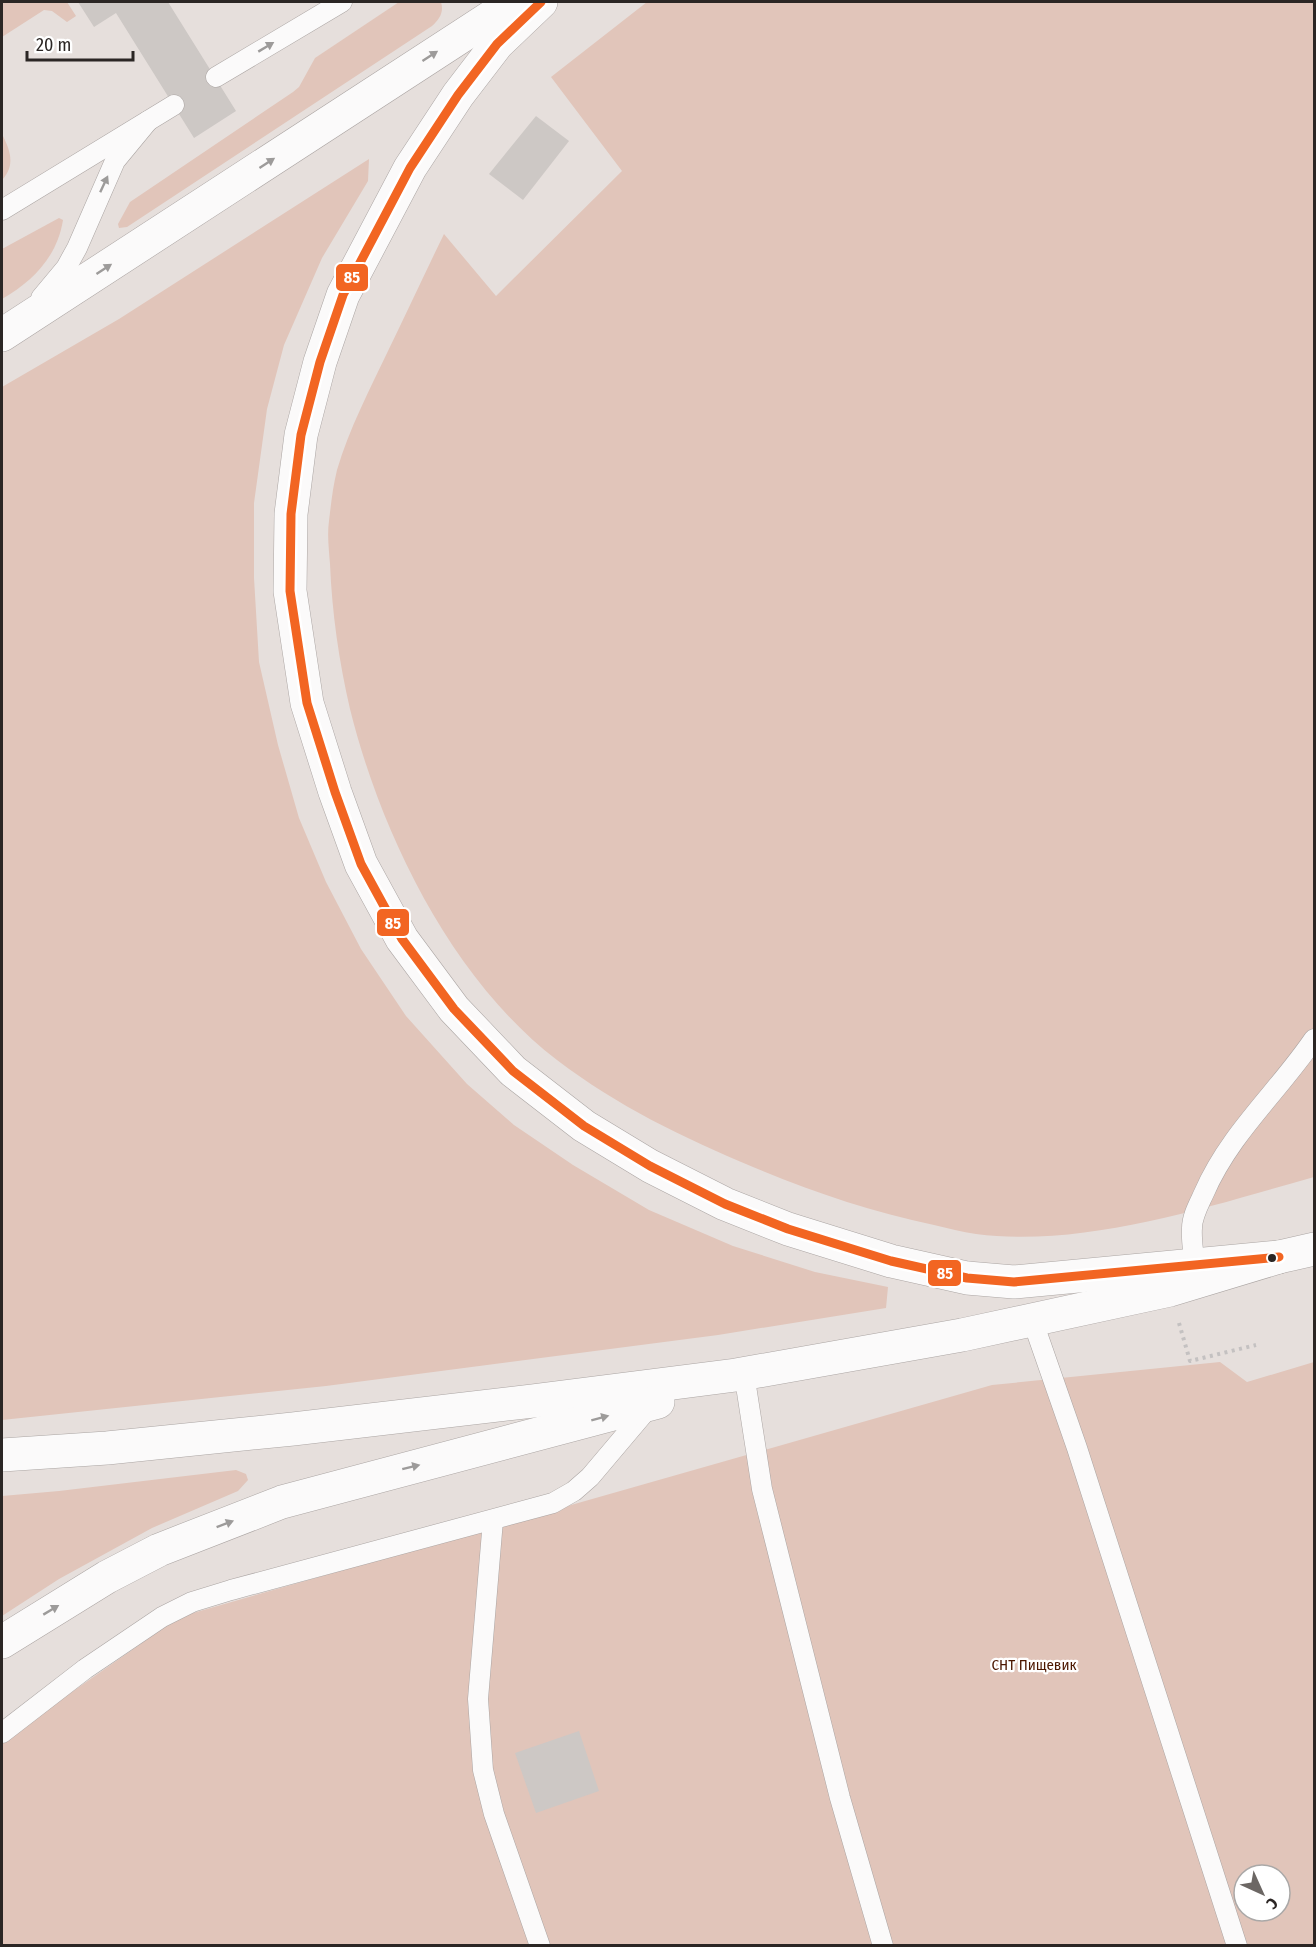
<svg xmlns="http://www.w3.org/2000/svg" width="1316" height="1947" viewBox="0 0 1316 1947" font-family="'Fira Sans Condensed',sans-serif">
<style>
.green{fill:#e1c5ba;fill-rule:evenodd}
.building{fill:#cdc8c5}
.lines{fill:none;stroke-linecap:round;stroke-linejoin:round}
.lane-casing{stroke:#aba5a3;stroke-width:21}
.highway-casing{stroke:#aba5a3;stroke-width:34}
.path{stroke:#c4c1c1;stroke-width:4;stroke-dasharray:3 4.5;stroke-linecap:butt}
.lane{stroke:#fbfafa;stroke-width:20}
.highway{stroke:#fbfafa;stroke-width:33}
.bus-1-casing{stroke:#fff;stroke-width:14}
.bus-1{stroke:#f26522;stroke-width:9}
.oneway{fill:#9d9b9a}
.bus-dot{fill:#2b2624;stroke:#fff;stroke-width:2}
.labels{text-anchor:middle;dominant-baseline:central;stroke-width:4.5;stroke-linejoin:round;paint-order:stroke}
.park-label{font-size:15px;fill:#4c1700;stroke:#fff}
.line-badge{stroke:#fff;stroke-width:2}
.badge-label{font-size:16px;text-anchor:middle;font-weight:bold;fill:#fff}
</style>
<rect width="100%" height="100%" fill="#e6dfdc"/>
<g class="green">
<polygon points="2,2 67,2 76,16 67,22 52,11 44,10 2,37"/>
<path d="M399 2H441C444 12 440 19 432 26L127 227 119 228 118 224 130 202 293 92 299 87 315 58Z"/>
<path d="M647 2H1314V1177C1210 1206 1085 1248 976 1234 962 1232 948 1228 934 1225 872 1212 812 1192 753 1167 684 1138 617 1106 557 1060 452 980 381 834 350 709 339 661 332 613 330 564 329 550 327 535 329 521 331 504 333 486 337 470 349 429 370 389 388 351 407 312 425 273 444 234L496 296 622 171 551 77Z"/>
<path d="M2 134C10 150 16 165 2 180Z"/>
<polygon points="369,159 368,181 322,258 284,345 267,409 254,503 254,578 259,662 278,745 299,818 326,882 361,949 406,1016 467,1084 514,1125 573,1165 649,1210 733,1246 815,1272 888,1287 886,1308 718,1335 326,1386 2,1420 2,387 119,319"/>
<path d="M59 218 63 220C57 257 33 281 2 299V249Z"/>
<path d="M1220 1362 1247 1382 1314 1362V1945H2V1741L179 1617 992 1385ZM1244 1875H1280V1911H1244Z"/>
<polygon points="236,1470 246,1474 248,1480 238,1491 152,1528 59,1579 2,1616 2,1496 59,1491"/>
</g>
<g class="building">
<polygon points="78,2 168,2 236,111 194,138 116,13 94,27"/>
<polygon points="536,116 569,141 523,200 489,174"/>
<polygon points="579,1731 599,1791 536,1813 515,1753"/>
</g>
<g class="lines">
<defs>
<g id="lane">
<polyline points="216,77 342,2"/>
<polyline points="2,210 174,105"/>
<polyline points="41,298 66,268 77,248 115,161 148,121"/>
<path d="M1194 1265C1194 1253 1191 1240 1192 1228 1192 1216 1199 1204 1204 1193 1230 1133 1278 1092 1314 1039"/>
<polyline points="1032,1319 1077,1448 1237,1946"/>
<polyline points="744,1373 762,1489 840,1798 883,1946"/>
<polyline points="493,1520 478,1699 483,1770 494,1814 540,1946"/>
<polyline points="2,1733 85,1669 162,1617 192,1602 231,1590 553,1503 574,1491 590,1477 650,1406"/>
</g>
<g id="highway">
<polyline points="541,2 497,44 458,95 410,168 343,295 320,362 301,435 291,514 290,591 307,703 335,792 361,864 402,939 454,1009 513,1071 584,1126 650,1166 725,1204 788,1229 891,1261 967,1278 1014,1282 1279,1257"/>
<polyline points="2,335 514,2"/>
<polyline points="2,1455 107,1448 293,1429 533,1401 736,1375 962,1335 1170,1290 1279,1257 1314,1249"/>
<polyline points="2,1642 107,1577 159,1550 282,1502 658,1402"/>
</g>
</defs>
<use href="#lane" class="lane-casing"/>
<use href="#highway" class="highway-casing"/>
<polyline class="path" points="1179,1323 1190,1361 1256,1345"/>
<use href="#lane" class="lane"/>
<use href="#highway" class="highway"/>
<defs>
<polyline id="bus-1" points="541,2 497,44 458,95 410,168 343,295 320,362 301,435 291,514 290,591 307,703 335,792 361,864 402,939 454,1009 513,1071 584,1126 650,1166 725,1204 788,1229 891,1261 967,1278 1014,1282 1279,1257"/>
</defs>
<use href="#bus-1" class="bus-1-casing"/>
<use href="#bus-1" class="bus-1"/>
</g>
<defs><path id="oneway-solid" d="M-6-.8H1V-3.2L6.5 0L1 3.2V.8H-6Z" transform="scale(1.5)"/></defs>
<g class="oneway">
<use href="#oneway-solid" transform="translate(266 47) rotate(-31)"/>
<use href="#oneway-solid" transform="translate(430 56) rotate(-33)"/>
<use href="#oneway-solid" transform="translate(267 163) rotate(-33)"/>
<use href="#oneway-solid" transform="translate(104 184) rotate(-65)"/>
<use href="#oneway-solid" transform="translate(104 269) rotate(-33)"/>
<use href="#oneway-solid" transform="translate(600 1418) rotate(-15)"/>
<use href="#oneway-solid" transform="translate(411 1467) rotate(-14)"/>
<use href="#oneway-solid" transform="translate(225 1524) rotate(-21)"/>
<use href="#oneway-solid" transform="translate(51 1610) rotate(-31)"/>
</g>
<circle class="bus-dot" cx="1272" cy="1258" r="5"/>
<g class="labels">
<g class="park-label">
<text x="1034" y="1665">СНТ Пищевик</text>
</g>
</g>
<g class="line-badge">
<rect x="335" y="263" width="34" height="29" rx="6" fill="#f26522"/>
<rect x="376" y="908" width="34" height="29" rx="6" fill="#f26522"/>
<rect x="927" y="1259" width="35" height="28" rx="6" fill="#f26522"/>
</g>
<g class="badge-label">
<text x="352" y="283">85</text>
<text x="393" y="929">85</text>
<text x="945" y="1279">85</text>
</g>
<rect width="1316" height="1947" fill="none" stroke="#2b2624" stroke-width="6"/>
<g transform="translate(1262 1893) rotate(135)"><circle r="28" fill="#ffffff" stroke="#aaa8a7" stroke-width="1.5"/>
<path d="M0-4.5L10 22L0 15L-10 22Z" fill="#6c6764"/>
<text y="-9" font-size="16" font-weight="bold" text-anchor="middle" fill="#2b2624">С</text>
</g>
<path d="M27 51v9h106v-9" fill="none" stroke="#2b2624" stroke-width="3"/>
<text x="36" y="51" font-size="18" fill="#2b2624" stroke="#ffffff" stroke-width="4.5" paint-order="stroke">20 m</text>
</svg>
